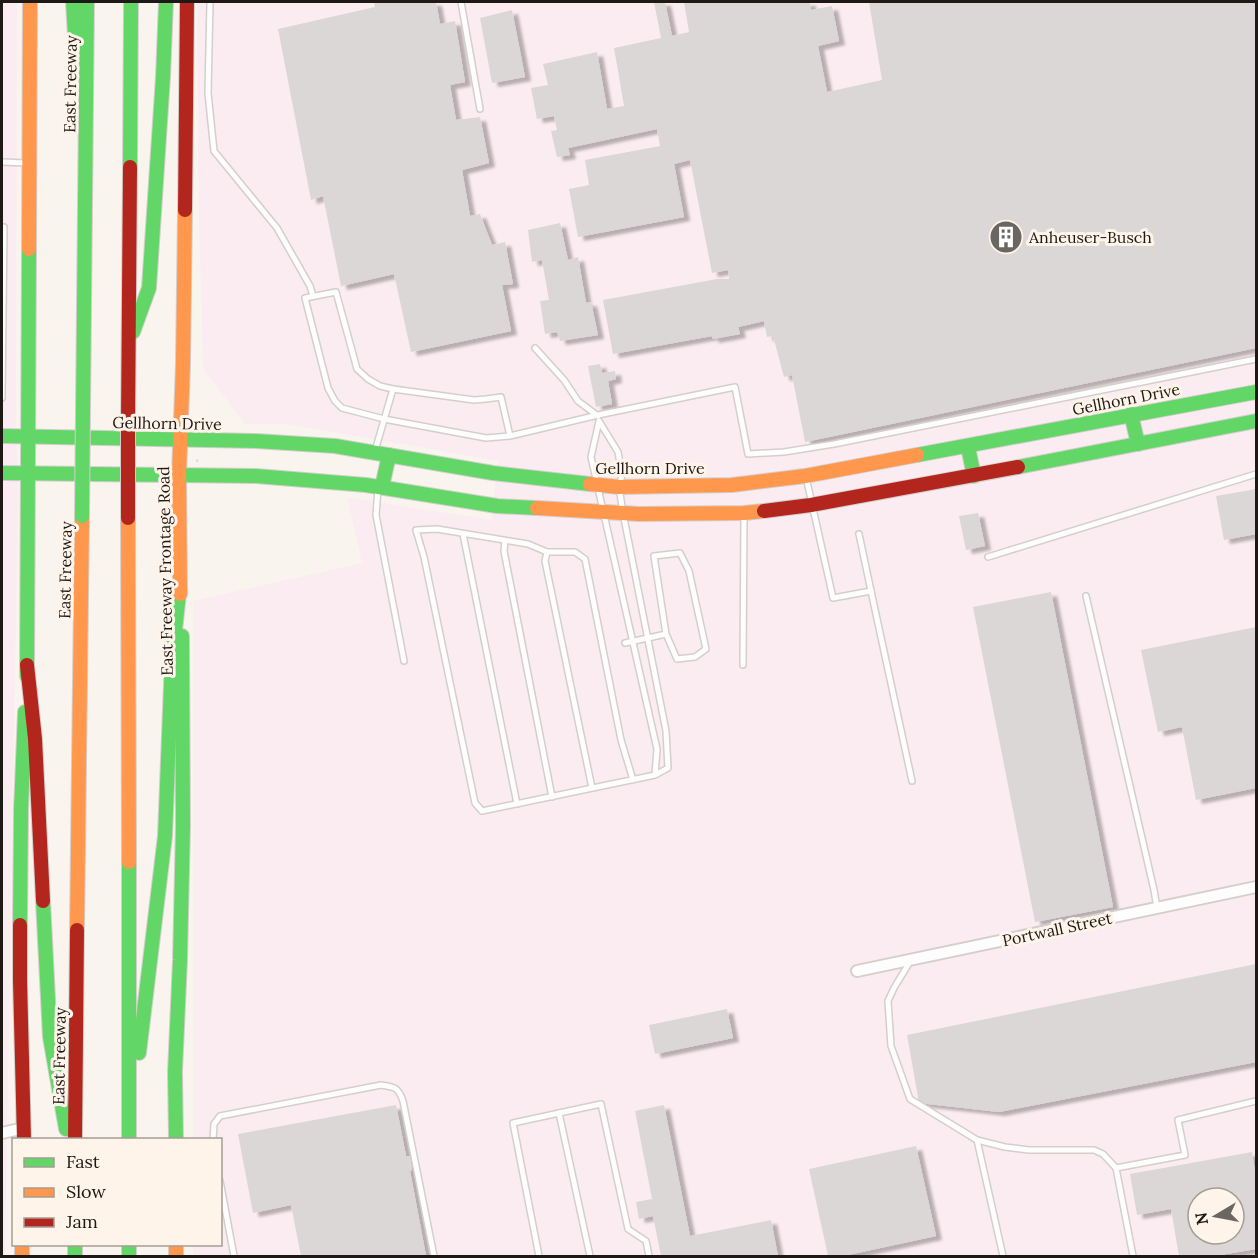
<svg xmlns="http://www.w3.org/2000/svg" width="1258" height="1258" viewBox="0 0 1258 1258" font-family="Lora,serif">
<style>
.industrial{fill:#fbecf1;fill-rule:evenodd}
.building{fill:#dbd7d7;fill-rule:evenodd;filter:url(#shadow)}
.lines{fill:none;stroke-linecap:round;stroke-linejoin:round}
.lane-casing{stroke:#d4cfcb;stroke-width:8}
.street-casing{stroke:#d4cfcb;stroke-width:14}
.fast-casing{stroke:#d4cfcb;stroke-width:16}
.slow-casing{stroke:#d4cfcb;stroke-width:16}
.jam-casing{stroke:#d4cfcb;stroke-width:16}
.path{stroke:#dedcdb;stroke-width:2;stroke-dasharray:3 4.5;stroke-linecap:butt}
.lane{stroke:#fefdfd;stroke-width:5}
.street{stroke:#fefdfd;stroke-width:10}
.fast{stroke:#63d668;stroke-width:14}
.slow{stroke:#ff974d;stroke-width:14}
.jam{stroke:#b3261e;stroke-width:14}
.fast-bridge-casing{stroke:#d4cfcb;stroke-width:16;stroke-linecap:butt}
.jam-bridge-casing{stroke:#d4cfcb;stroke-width:16;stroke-linecap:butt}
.fast-bridge{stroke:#63d668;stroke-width:14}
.jam-bridge{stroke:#b3261e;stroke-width:14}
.labels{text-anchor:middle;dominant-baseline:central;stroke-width:6;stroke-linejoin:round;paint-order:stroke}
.street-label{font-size:16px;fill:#1e1915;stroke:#fff4ea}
.poi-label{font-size:16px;fill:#1e1915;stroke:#fff4ea;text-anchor:start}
</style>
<defs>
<filter id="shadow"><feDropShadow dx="6" dy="4" stdDeviation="1.5" flood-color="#0004"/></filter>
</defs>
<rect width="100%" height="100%" fill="#faf4ef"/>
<g class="industrial">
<polygon points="2,2 17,2 16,421 18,497 5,1256 2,1256"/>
<path d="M197 2H1256V1256H193V1245L220 1244V1140L193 1139V601L362 563 347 497 491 520 498 461 287 424H245L203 368 199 214ZM1198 1198H1234V1234H1198Z"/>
</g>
<g class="building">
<polygon points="374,2 436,2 440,24 455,21 465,82 450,85 456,120 480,117 489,163 462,170 470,216 480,214 492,245 505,242 513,284 502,285 511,331 411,352 394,274 341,286 323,196 311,200 278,29 375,7"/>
<polygon points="654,2 665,2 672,36 689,32 684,2 810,2 811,10 832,6 839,41 818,46 827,92 882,80 869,2 1256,2 1256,348 805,442 792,375 784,377 773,336 767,337 764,321 738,327 740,334 713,339 712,336 613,354 603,300 717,279 729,279 728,270 712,273 690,160 674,164 684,217 578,237 569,189 589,185 585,160 660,146 657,129 568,148 570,155 557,157 551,131 557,130 554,116 537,119 531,88 548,85 543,64 597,52 607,109 624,106 614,48 661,38"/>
<polygon points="512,10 525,77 492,83 480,18"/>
<polygon points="560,223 568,260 578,257 586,303 591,302 598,335 560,341 557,332 545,334 540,301 549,300 542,260 532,262 528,230"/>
<polygon points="600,364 602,373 615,371 616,379 608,381 612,404 596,407 588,366"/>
<polygon points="1256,489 1256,534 1224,540 1216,496"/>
<polygon points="978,513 985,546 966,550 959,516"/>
<polygon points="1051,592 1113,907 1035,922 973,607"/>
<polygon points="1256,627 1256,788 1196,800 1182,727 1158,732 1141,650"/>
<polygon points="1256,964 1256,1062 999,1112 919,1103 907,1035"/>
<polygon points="727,1009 733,1038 655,1054 649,1025"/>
<polygon points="396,1105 406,1156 410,1156 412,1170 410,1171 426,1256 301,1256 291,1205 253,1213 238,1134"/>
<polygon points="664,1105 690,1236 771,1220 778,1256 661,1256 653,1216 639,1219 636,1202 652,1199 635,1111"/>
<polygon points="916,1146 936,1236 843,1256 828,1256 809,1169"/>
<path d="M1252 1152 1256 1179V1249L1214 1256H1179L1171 1209 1137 1215 1130 1174ZM1198 1198H1234V1234H1198Z"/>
</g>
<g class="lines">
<defs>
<g id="lane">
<polyline points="210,2 208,93 214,151 277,228 310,286 313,296"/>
<polyline points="461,2 480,109"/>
<polyline points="2,162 27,163"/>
<polyline points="535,348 564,380 578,401 598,416"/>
<polyline points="2,398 4,227"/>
<polyline points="510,436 501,397 486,399 474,400 393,389 380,386 368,379 357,369 336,292 305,298 328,388 335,401 342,408 384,419 486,438 510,436 598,415 735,387 748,454 784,452 834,444 1256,359"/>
<polyline points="375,451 393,389"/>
<polyline points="806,477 833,598 871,591 912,781"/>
<polyline points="378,489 376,515 404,661"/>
<polyline points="463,534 517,804"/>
<polyline points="859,534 871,591"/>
<polyline points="505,541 504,551 552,797"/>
<polyline points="547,552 545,561 592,788"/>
<polyline points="988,557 1256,474"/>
<polyline points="1086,596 1154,890 1157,908"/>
<polyline points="625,643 666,634 654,556 680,553 689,571 706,649 695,657 677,659 666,634"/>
<polyline points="743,665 744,515"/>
<polyline points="633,780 621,740 585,559 575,552 547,552 528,544 437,529 416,530 424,557 475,803 482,811 655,775 657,749 591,457 599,421 618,452 622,475 619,487 623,513 666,731 668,768 655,775"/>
<polyline points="911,960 894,988 888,1001 891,1046 910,1099 977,1140 1003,1256"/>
<polyline points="559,1113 590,1256"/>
<path d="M213 1140 214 1124 220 1116 381 1085C395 1087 398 1087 403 1101L434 1256"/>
<polyline points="977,1140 1005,1147 1029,1150 1094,1150 1103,1154 1116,1168"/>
<polyline points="220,1181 234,1256"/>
<polyline points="539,1256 513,1123 601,1104 628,1229 646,1241 649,1256"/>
<polyline points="1133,1256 1116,1168 1185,1155 1178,1120 1256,1101"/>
</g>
<g id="street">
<polyline points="857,971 1256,887"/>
<polyline points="2,1133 24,1128"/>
</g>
<g id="fast">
<polyline points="73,2 75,36"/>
<polyline points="130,167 131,2"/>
<polyline points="133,332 149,288 163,77 166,2"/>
<polyline points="83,409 87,2"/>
<polyline points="1131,414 1138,444"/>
<polyline points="2,436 256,441 335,446 493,473 590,484"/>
<polyline points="968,447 974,476"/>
<polyline points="917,455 1256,392"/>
<polyline points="1018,467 1256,421"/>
<polyline points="2,473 256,476 366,485 497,506 537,508"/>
<polyline points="382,487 389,455"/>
<polyline points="27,676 29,249"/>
<polyline points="129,862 129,1140"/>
<polyline points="43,901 50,1037 66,1129"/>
<polyline points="20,925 21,810 25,712"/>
<polyline points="139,1053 165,836 172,659 180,584"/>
<polyline points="176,1140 175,1072 180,960 183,826 182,636"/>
<polyline points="75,1244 75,1256"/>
<polyline points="129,1244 129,1256"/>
</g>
<g id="slow">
<polyline points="29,249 30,2"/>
<polyline points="590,484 619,487 732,485 805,476 917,455"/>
<polyline points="537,508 639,514 744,513 764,511"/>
<polyline points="128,518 129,862"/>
<polyline points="180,594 179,475 183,364 185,210"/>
<polyline points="77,930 82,516"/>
<polyline points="22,1244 22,1256"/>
<polyline points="176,1244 176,1256"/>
</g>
<g id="jam">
<polyline points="185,210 187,2"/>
<polyline points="128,423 130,167"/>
<polyline points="764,511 811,505 1018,467"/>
<polyline points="27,665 35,739 43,901"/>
<polyline points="20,925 20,980 24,1140"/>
<polyline points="75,1140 77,930"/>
</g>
</defs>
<use href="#lane" class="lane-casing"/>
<use href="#street" class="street-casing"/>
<use href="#fast" class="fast-casing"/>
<use href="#slow" class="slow-casing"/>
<use href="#jam" class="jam-casing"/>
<polyline class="path" points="197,462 198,455"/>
<use href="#lane" class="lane"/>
<use href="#street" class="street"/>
<use href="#fast" class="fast"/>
<use href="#slow" class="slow"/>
<use href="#jam" class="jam"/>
<defs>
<polyline id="fast-bridge" points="82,516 83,409"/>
<polyline id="jam-bridge" points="128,423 128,518"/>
</defs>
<use href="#fast-bridge" class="fast-bridge-casing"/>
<use href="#jam-bridge" class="jam-bridge-casing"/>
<use href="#fast-bridge" class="fast-bridge"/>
<use href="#jam-bridge" class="jam-bridge"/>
</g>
<defs>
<symbol id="building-disc" viewBox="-11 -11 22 22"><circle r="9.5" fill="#6b6661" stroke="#fff4ea"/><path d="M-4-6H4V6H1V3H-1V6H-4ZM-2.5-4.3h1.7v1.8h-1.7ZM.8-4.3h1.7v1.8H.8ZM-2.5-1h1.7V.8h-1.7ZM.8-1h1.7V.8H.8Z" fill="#fff"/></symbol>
</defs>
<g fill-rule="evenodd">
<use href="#building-disc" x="987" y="218" width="38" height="38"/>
</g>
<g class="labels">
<g class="street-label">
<text transform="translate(70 84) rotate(-89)">East Freeway</text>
<text transform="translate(1126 399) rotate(-11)">Gellhorn Drive</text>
<text transform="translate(167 423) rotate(1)">Gellhorn Drive</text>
<text x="650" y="468">Gellhorn Drive</text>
<text transform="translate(65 570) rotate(-89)">East Freeway</text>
<text transform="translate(165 571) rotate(-91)">East Freeway Frontage Road</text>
<text transform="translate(1057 929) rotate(-12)">Portwall Street</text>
<text transform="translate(59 1056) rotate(-89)">East Freeway</text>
</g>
<g class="poi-label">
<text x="1029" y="237">Anheuser-Busch</text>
</g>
</g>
<rect width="1258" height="1258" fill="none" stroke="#1e1915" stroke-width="6"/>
<rect x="12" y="1138" width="210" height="108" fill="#fff4ea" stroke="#a59c95" stroke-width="1.5"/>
<rect x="24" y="1158" width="30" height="9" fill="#63d668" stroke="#a59c95" stroke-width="1.5"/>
<text x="66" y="1168" font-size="18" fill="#1e1915">Fast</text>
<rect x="24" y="1188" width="30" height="9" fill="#ff974d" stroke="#a59c95" stroke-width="1.5"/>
<text x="66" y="1198" font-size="18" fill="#1e1915">Slow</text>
<rect x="24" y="1218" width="30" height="9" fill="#b3261e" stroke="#a59c95" stroke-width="1.5"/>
<text x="66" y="1228" font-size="18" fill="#1e1915">Jam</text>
<g transform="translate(1216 1216) rotate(260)"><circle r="28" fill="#fff4ea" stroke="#a59c95" stroke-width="1.5"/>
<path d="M0-4.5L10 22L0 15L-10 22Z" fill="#6b6661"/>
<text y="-9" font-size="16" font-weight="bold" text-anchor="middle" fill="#1e1915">N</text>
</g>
</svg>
